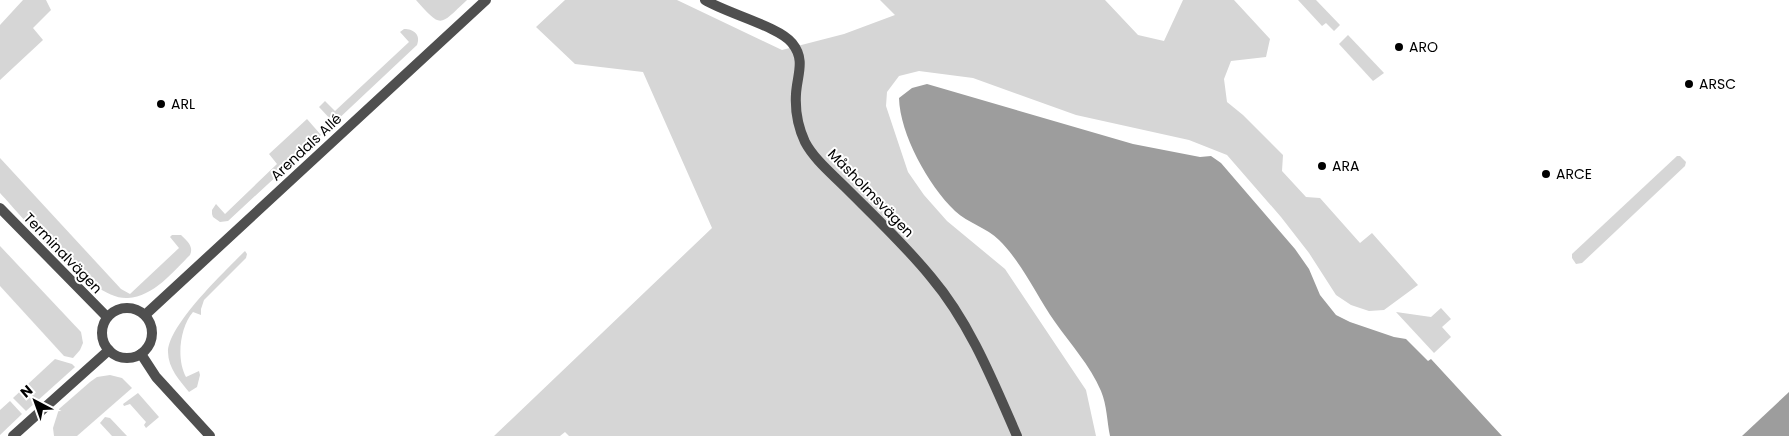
<svg xmlns="http://www.w3.org/2000/svg" width="1789" height="436" viewBox="0 0 1789 436" font-family="Poppins,sans-serif">
<style>
.green{fill:#d6d6d6}
.water{fill:#9d9d9d}
.lines{fill:none;stroke-linecap:round;stroke-linejoin:round}
.minor{stroke:#4f4f4f;stroke-width:10}
.poi-dot{fill:#000;stroke:#fff;stroke-width:2}
.labels{text-anchor:middle;dominant-baseline:central;stroke-width:4;stroke-linejoin:round;paint-order:stroke}
.poi-label{font-size:14px;fill:#000;stroke:#fff;text-anchor:start}
.street-label{font-size:14px;fill:#000;stroke:#fff}
</style>
<rect width="100%" height="100%" fill="#fff"/>
<g class="green">
<polygon points="23,0 46,0 51,10 33,28 43,40 0,80 0,25"/>
<path d="M416 0H467C439 26 442 29 416 0Z"/>
<polygon points="565,0 677,0 782,50 844,34 895,15 880,0 1105,0 1138,35 1164,41 1183,0 1234,0 1270,39 1266,57 1231,61 1224,79 1227,102 1243,115 1283,155 1282,171 1306,197 1320,198 1360,243 1372,233 1418,285 1384,310 1369,311 1351,305 1336,295 1309,253 1281,217 1227,155 1189,140 1076,115 973,78 919,71 899,76 887,92 886,106 908,172 924,195 947,221 1005,269 1086,390 1096,436 569,436 565,432 560,436 494,436 712,228 643,72 575,64 536,27"/>
<polygon points="1298,0 1316,0 1340,25 1334,31 1326,23 1322,26"/>
<path d="M404 29C414 29 421 35 417 45L334 123 319 107 325 101 335 111 409 42 400 32Z"/>
<polygon points="1348,35 1384,73 1373,81 1339,44"/>
<polygon points="307,119 321,135 228,221 220,222 213,217 212,214 212,210 216,204 225,214 277,164 269,154"/>
<polygon points="1677,156 1680,156 1686,162 1685,166 1582,263 1576,264 1572,258 1572,254"/>
<path d="M0 158 121 289 130 294 179 248 170 237 172 235H181C187 241 194 246 190 255 174 271 153 297 128 298 92 301 25 220 0 193Z"/>
<polygon points="0,246 81,332 83,343 80,350 73,358 64,356 0,286"/>
<path d="M245 251 247 254 246 258 204 300 201 309V315L193 312C180 327 176 359 186 377L199 371 200 375 197 387 189 392C180 381 168 368 168 352 168 325 226 270 245 251Z"/>
<polygon points="1441,308 1451,319 1442,327 1451,337 1434,353 1396,312 1431,317"/>
<polygon points="55,359 72,364 75,367 26,411 13,398"/>
<polygon points="110,375 122,378 132,388 77,436 54,436 53,428 59,409 90,382 97,377"/>
<polygon points="138,393 159,417 146,428 144,425 146,422 130,404 124,406 123,404"/>
<polygon points="10,401 22,414 0,435 0,410"/>
<polygon points="105,417 110,418 127,436 112,436 100,423"/>
</g>
<g class="water">
<path d="M927 84 1133 144 1200 157 1211 156 1221 163 1295 249 1309 269 1320 295 1336 315 1350 322 1394 337 1406 339 1428 361 1431 359 1502 436H1110C1107 422 1107 405 1101 391 1090 365 1071 345 1055 322 1036 295 1023 264 999 240 987 228 968 223 955 211 928 185 900 134 899 98L912 88Z"/>
<polygon points="1789,392 1789,436 1742,436"/>
</g>
<g class="lines">
<g class="minor">
<path d="M705 0C726 13 780 27 792 43 806 60 797 75 796 94 795 110 798 127 805 142 814 159 831 173 845 187 874 216 905 245 931 277 970 323 993 381 1017 436"/>
<polyline points="0,208 107,317"/>
<circle cx="127" cy="333" r="25"/>
<polyline points="145,315 486,0"/>
<polyline points="141,354 156,377 210,436"/>
<polyline points="13,436 109,350"/>
</g>
</g>
<g class="poi-dot">
<circle cx="1399" cy="47" r="5"/>
<circle cx="1689" cy="84" r="5"/>
<circle cx="161" cy="104" r="5"/>
<circle cx="1322" cy="166" r="5"/>
<circle cx="1546" cy="174" r="5"/>
</g>
<g class="labels">
<g class="poi-label">
<text x="1409" y="47">ARO</text>
<text x="1699" y="84">ARSC</text>
<text x="171" y="104">ARL</text>
<text x="1332" y="166">ARA</text>
<text x="1556" y="174">ARCE</text>
</g>
<g class="street-label">
<text transform="translate(306 147) rotate(-43)">Arendals Allé</text>
<text transform="translate(871 193) rotate(46)">Måsholmsvägen</text>
<text transform="translate(63 253) rotate(46)">Terminalvägen</text>
</g>
</g>
<g transform="translate(35 401) rotate(319)" stroke="#ffffff" stroke-width="4" paint-order="stroke">
<path d="M0-4L9 19L0 12L-9 19Z" fill="#000000"/>
<text y="-8" font-size="14" font-weight="bold" text-anchor="middle" fill="#000000">N</text>
</g>
</svg>
